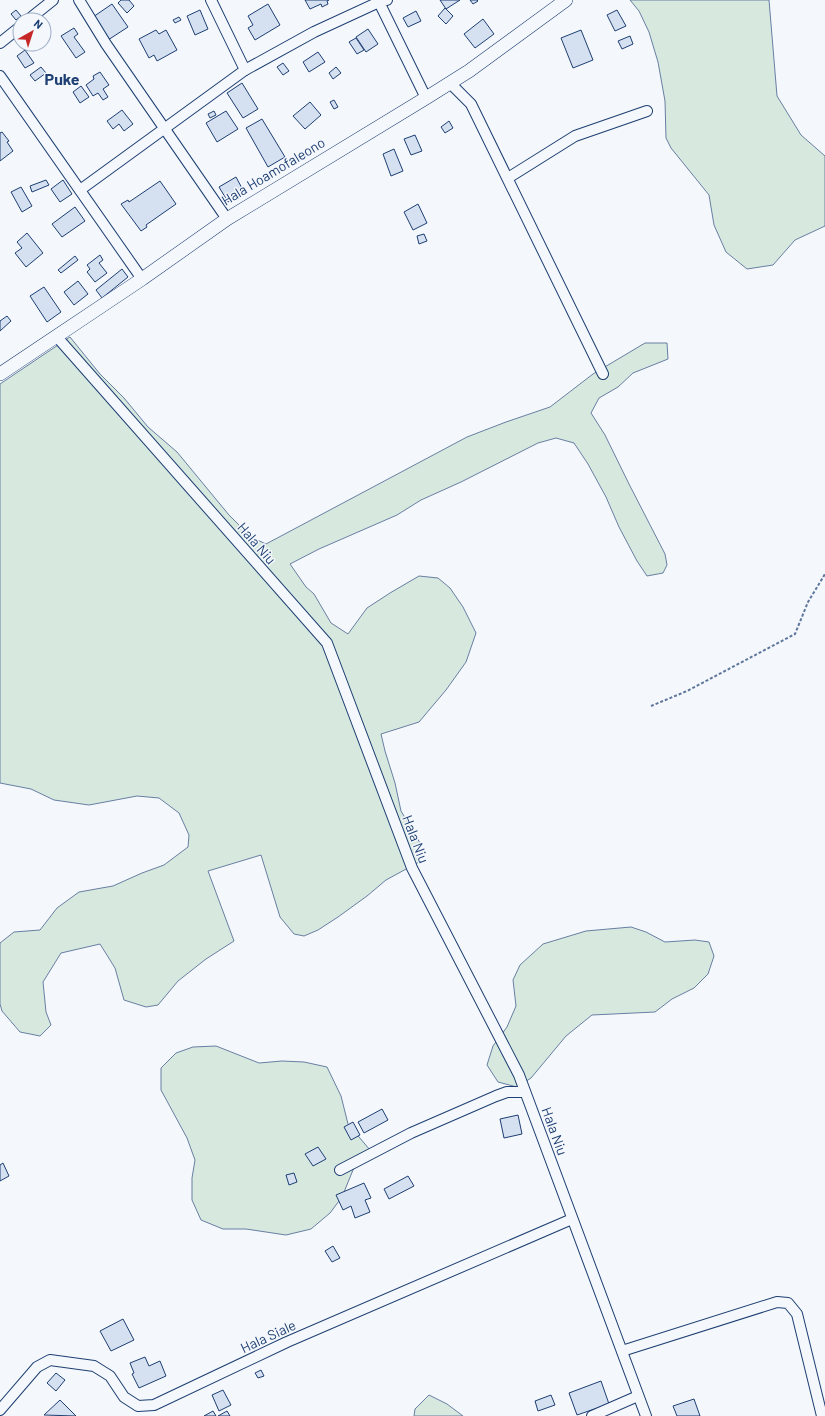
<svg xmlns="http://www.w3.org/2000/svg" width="825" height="1416" viewBox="0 0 825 1416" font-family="Barlow,sans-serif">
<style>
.green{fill:#d7e8df;stroke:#687fa3}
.building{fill:#d5e0f0;stroke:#1d3f73}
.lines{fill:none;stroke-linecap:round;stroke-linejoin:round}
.minor-casing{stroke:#1d3f73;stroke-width:12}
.tertiary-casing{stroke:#1d3f73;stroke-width:14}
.path{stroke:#5e769c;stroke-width:2;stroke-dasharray:3 2;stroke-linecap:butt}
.minor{stroke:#f4f7fb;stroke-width:10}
.tertiary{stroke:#f4f7fb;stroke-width:13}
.labels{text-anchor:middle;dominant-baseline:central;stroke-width:3;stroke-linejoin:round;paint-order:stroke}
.street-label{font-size:14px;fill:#1d3f73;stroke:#f4f7fb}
.quarter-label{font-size:16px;font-weight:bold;fill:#1d3f73;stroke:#f4f7fb}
</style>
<rect width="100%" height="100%" fill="#f4f7fb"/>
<g class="green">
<polygon points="630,0 769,0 777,96 801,135 825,156 825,226 795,240 773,265 747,269 726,252 714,225 709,195 671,148 666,138 665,101 658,62 649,32 639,11"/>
<polygon points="70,337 100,374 124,398 148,427 177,452 229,515 251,537 266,544 467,437 506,422 550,407 593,374 645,343 667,343 668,359 633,373 618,387 599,398 591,413 605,435 629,484 665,554 667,565 663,573 647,576 637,561 619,527 606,497 588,464 574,443 556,438 538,443 461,482 421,500 397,515 319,549 290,564 306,587 314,594 331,623 348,634 367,608 390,593 419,576 438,578 450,588 463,607 476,633 466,662 446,690 419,722 381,734 385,751 395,783 401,811 420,843 419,862 386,880 367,896 338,917 318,930 304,936 294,934 280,917 261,855 208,871 234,941 206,959 178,981 158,1005 146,1007 124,1000 115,968 100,944 61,953 43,982 46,1012 51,1025 40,1036 20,1032 2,1011 0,1004 0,943 14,932 40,930 57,908 79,892 113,886 142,873 164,865 188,847 189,835 179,813 159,798 137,796 89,805 54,800 31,789 0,783 0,384"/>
<polygon points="631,927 646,932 665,942 695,940 709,942 714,956 708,974 694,988 672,999 655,1012 592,1015 566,1036 531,1078 517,1087 498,1082 487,1065 493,1046 507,1027 516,1006 513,980 520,965 543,944 586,931"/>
<polygon points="216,1046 259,1063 282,1061 304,1062 327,1067 341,1096 348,1124 370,1150 353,1170 342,1197 330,1213 311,1229 286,1235 246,1229 223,1229 201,1220 192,1200 192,1178 195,1160 187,1138 161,1090 161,1068 176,1053 193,1047"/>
<polygon points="429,1395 447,1404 463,1416 414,1416 415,1409"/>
</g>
<g class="building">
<polygon points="121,0 129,0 134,6 127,13 118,3"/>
<polygon points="305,0 329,0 327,1 328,4 322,7 321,4 310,9"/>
<polygon points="440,0 460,0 446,9"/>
<polygon points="470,0 477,0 478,1 473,4"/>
<polygon points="112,4 128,27 108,40 93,17"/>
<polygon points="268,4 280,25 255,40 248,28 253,25 248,16"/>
<polygon points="445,8 453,16 446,24 438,16"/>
<polygon points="16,10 21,16 16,20 11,14"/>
<polygon points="200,10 208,29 195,35 187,16"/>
<polygon points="617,10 626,26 615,31 607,15"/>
<polygon points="416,11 421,21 408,27 403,18"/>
<polygon points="179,17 181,20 175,23 173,20"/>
<polygon points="483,19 494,34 475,48 464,34"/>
<polygon points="74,28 78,34 74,37 85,52 76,58 61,36"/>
<polygon points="368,29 378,44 366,52 356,37"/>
<polygon points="156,30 159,34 166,30 177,50 157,61 154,55 149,58 139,39"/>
<polygon points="581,30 593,60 573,68 561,38"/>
<polygon points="630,36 633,44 622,49 618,41"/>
<polygon points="356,38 364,50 357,54 349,42"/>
<polygon points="25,50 34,63 25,68 17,56"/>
<polygon points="318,52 325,62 309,72 303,62"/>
<polygon points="283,63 289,71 283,75 277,67"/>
<polygon points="41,67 46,73 35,81 30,75"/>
<polygon points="336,67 341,73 333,79 329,73"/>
<polygon points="100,72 109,85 103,89 108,97 103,100 98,93 93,96 86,85 94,79 93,76"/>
<polygon points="242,83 258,109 243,118 227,93"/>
<polygon points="81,86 89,97 80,103 73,92"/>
<polygon points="334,100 338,107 334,109 330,102"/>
<polygon points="310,102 321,115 305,129 293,116"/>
<polygon points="122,110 133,124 124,131 119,124 113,129 107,121"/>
<polygon points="214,111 216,115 210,118 208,114"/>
<polygon points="226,111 238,129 217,142 206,123"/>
<polygon points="262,119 285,157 268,167 246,128"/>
<polygon points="449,121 453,128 445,133 441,127"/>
<polygon points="2,132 9,141 7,142 13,151 0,161 0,133"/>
<polygon points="415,135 422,151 411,155 404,139"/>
<polygon points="394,149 403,171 391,176 383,154"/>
<polygon points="236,177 244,192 228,202 219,187"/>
<polygon points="46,180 49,185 32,192 30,186"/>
<polygon points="63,180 72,194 60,202 51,189"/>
<polygon points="160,181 176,204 146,225 147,227 141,231 121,204 128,200 129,202"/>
<polygon points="21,187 32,206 22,212 11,192"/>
<polygon points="418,204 427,223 413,230 404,212"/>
<polygon points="75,207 85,221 62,237 52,224"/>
<polygon points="27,233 43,253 26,267 15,253 22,248 17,242"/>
<polygon points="424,234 427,241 419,244 417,236"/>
<polygon points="100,255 103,260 99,263 107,273 95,282 87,272 90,269 87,265"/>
<polygon points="75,256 78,260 61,273 58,270"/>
<polygon points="122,269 128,277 102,298 96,290"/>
<polygon points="78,281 88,294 74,305 64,292"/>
<polygon points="44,287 61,312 47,322 30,296"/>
<polygon points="7,316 11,321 0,331 0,321"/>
<polygon points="382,1109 388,1120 364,1133 358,1122"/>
<polygon points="518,1115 522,1134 504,1138 500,1119"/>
<polygon points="353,1122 360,1135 351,1140 344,1127"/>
<polygon points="318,1147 326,1159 313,1166 305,1154"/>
<polygon points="3,1163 9,1176 0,1181 0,1165"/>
<polygon points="294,1173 297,1182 289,1185 286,1175"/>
<polygon points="408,1176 414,1186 389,1199 384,1189"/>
<polygon points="364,1183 371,1198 365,1200 370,1212 355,1218 351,1206 343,1210 336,1195"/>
<polygon points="333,1246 340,1258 332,1262 325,1251"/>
<polygon points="123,1319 134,1340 111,1351 100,1331"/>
<polygon points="145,1357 149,1366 160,1361 166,1376 139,1388 132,1374 134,1373 130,1363"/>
<polygon points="261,1370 264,1376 258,1378 255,1373"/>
<polygon points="56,1373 65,1380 56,1391 47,1383"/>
<polygon points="601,1381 609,1404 577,1415 569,1393"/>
<polygon points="223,1390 231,1405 219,1411 212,1395"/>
<polygon points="551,1395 555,1405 538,1411 535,1401"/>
<polygon points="694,1399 700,1416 677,1416 673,1406"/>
<polygon points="60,1400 76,1416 44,1415"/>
<polygon points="213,1411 216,1416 204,1416"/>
<polygon points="227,1411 230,1416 218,1416"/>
</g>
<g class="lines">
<defs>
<g id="minor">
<polyline points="79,0 106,44 227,219"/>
<polyline points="211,0 245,70"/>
<polyline points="387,0 379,2 426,98"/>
<polyline points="28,20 53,0"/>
<polyline points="0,43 20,27"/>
<polyline points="0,76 142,279"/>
<polyline points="450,83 471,104 603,374"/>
<polyline points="508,178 575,136 647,111"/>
<polyline points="80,190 245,70 314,32 379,2 379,0"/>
<polyline points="57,337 327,643 412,868 519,1075 646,1416"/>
<polyline points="340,1170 411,1133 496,1096 507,1092 525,1092"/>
<polyline points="622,1351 777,1302 788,1303 797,1314 822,1416"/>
<polyline points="0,1410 37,1367 50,1360 94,1366 110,1376 124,1397 138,1406 154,1405 287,1342 572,1219"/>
<polyline points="592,1416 638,1396"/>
</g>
<polyline id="tertiary" points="0,374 142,279 227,219 426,98 469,71 566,0"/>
</defs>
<use href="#minor" class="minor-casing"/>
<use href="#tertiary" class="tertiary-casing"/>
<polyline class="path" points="651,706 687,691 795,634 808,602 825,574"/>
<use href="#minor" class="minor"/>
<use href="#tertiary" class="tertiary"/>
</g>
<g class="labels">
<g class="street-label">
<text transform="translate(273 171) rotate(-31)">Hala Hoamofaleono</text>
<text transform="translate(257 543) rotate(49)">Hala Niu</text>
<text transform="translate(416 839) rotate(69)">Hala Niu</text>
<text transform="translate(555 1131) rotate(70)">Hala Niu</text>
<text transform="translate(268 1336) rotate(-25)">Hala Siale</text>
</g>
<g class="quarter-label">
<text x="62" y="78">Puke</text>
</g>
</g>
<g transform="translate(32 32) rotate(39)"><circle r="19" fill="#f4f7fb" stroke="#9eadc5"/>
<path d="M0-3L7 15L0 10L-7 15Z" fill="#c62828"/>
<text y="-6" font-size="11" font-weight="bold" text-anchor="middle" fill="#1d3f73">N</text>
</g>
</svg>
